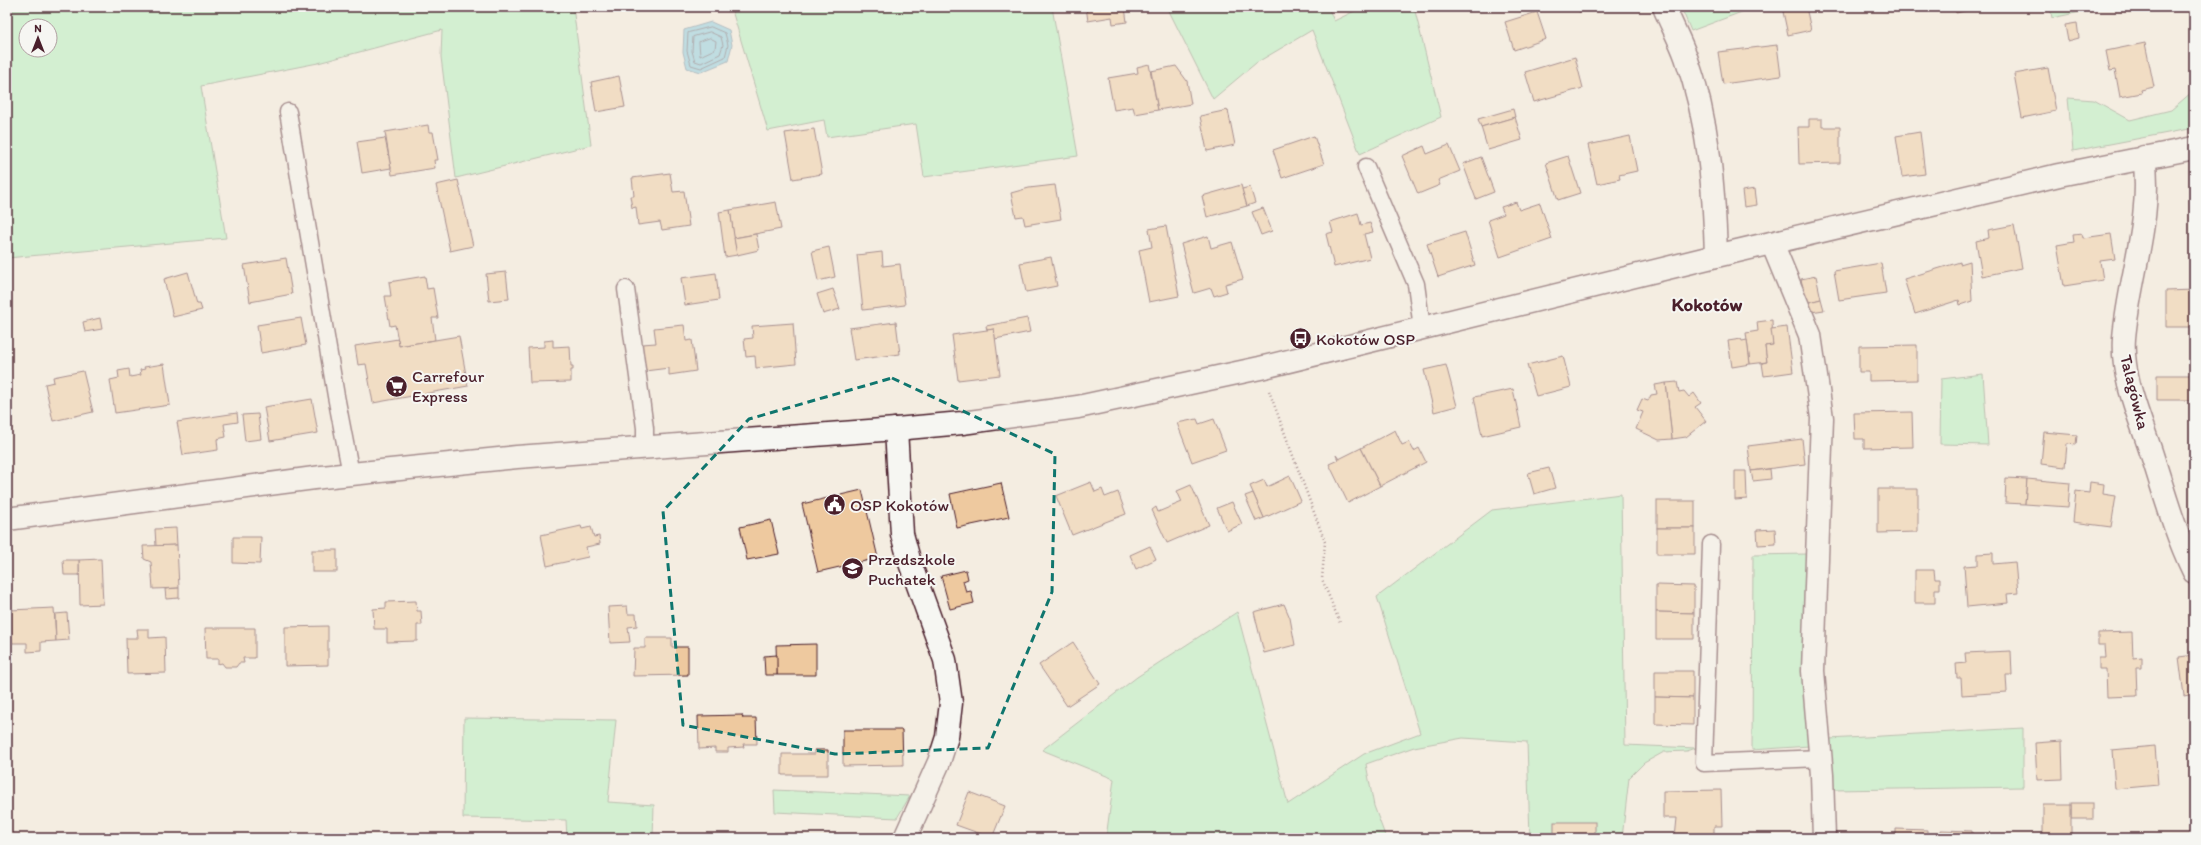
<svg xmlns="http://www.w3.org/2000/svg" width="2201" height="845" viewBox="0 0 2201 845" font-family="Itim,sans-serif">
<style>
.green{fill:#abf1bd;stroke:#7a8874;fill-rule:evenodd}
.water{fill:#80c9e0;stroke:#6a8598}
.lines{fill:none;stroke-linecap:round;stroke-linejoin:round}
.shore{stroke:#606373;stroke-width:1}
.building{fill:#eec99f;stroke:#4a1f2b}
.service-casing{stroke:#4a1f2b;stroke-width:19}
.minor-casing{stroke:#4a1f2b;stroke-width:25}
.tertiary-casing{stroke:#4a1f2b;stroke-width:25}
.path{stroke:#4a1f2b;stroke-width:2.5;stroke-dasharray:1 3;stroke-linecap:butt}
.service{stroke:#f6f6f2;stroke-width:16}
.minor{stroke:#f6f6f2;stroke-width:22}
.tertiary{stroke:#f6f6f2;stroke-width:22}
.marked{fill:none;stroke:#0f766e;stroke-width:3;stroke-dasharray:8 5;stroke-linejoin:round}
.labels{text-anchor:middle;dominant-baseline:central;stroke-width:4;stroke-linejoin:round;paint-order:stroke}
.poi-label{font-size:17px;fill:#4a1f2b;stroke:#f6f6f2;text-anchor:start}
.street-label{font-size:17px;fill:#4a1f2b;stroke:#f6f6f2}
.quarter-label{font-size:19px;font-weight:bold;fill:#4a1f2b;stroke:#f6f6f2}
</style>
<rect width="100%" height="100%" fill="#f4ede1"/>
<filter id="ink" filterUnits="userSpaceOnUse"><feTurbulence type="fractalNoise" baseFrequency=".025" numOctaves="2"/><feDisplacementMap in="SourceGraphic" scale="8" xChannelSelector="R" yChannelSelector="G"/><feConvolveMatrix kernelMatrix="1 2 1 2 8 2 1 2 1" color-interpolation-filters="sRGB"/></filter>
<g filter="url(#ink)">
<g class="green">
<path d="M7 7H439L440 9 447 7H573L591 145 456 178 441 57 442 30 318 63 201 86 226 238 7 258ZM26 26H50V50H26Z"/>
<polygon points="731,7 1052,7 1078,156 924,177 916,124 827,137 824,120 768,131"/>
<polygon points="1167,7 1328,7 1334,21 1363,7 1414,7 1441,117 1360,154 1312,30 1256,63 1213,99"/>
<polygon points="1681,7 1755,7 1691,31"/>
<polygon points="2050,7 2104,7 2052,18"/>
<polygon points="2189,7 2194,7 2194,128 2073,151 2068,98 2094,100 2130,120 2171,110 2192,92 2193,51"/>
<polygon points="1983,374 1988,445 1940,444 1941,379"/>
<polygon points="1621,494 1625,745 1696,748 1687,751 1664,752 1644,763 1629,778 1622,838 1530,838 1527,742 1463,738 1414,747 1366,764 1374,806 1386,838 1106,838 1114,779 1042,750 1137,677 1237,612 1288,804 1364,754 1420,733 1377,597 1492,510"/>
<polygon points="1807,554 1802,657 1809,746 1752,750 1753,555"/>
<polygon points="464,718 616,720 608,802 654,805 653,838 567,838 566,820 463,818"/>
<polygon points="2023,728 2023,787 1834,790 1829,739"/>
<polygon points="774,790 910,796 897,818 775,812"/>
</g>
<polygon class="water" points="711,22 729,30 732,45 728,61 701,72 687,68 683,52 684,30"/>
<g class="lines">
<g class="shore">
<polygon points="711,27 725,33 728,45 725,57 701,68 691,65 687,51 688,33"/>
<polygon points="710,32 721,37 723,45 720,54 701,63 695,61 692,51 693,37"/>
<polygon points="710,38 716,41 715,49 700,56 699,42"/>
</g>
</g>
<g class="building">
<polygon points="1086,7 1125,7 1127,22 1113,24 1112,17 1088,21"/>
<polygon points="1578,7 1592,7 1579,12"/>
<polygon points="1782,7 1806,7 1811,30 1788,35"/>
<polygon points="1955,7 1982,7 1956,13"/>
<polygon points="1537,12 1546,39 1514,50 1505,22"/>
<polygon points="2077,23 2079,38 2068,41 2065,25"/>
<polygon points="2145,43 2154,87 2141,90 2142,93 2120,97 2115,70 2110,71 2106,51"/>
<polygon points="1777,45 1781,76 1723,84 1718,52"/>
<polygon points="1575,57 1583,88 1534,102 1525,72"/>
<polygon points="1149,64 1158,110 1135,114 1133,107 1114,110 1108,78 1138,73 1137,67"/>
<polygon points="1176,66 1187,81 1191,104 1158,110 1151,71"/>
<polygon points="2048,68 2056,111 2022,118 2014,74"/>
<polygon points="619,76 625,107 596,112 591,82"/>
<polygon points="1513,109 1515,117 1481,127 1478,119"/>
<polygon points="1228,110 1235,145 1207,151 1200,116"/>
<polygon points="1515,117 1522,140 1488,150 1481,127"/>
<polygon points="1809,119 1822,119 1822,127 1840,127 1840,163 1799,164 1798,127 1809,127"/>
<polygon points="428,125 429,132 433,132 438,160 434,160 435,168 392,175 385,132"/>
<polygon points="814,129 822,174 793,179 785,133"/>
<polygon points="1920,132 1925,174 1902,177 1896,136"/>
<polygon points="1314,136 1324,164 1282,178 1273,150"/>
<polygon points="1630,136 1637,171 1619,175 1620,179 1597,184 1588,145"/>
<polygon points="385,138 391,168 362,173 357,142"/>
<polygon points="1449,145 1460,171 1438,180 1440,185 1418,194 1402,156 1424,146 1427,154"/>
<polygon points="1568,156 1580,193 1558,200 1546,163"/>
<polygon points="1481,157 1494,192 1476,199 1463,164"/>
<polygon points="670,173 673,192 684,191 689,226 662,230 660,222 638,225 636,207 632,208 630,196 634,196 632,178"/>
<polygon points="458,180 473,246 450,251 436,185"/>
<polygon points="1055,185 1061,219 1025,225 1023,216 1016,217 1011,193 1029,188"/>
<polygon points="1241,185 1247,206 1207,217 1202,196"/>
<polygon points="1250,187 1255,203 1247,206 1242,189"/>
<polygon points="1755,189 1757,205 1744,207 1742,191"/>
<polygon points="776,202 781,229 734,238 730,210"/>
<polygon points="1516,202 1519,210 1540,203 1552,239 1500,257 1488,220 1504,214 1501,207"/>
<polygon points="1263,208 1272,231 1261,235 1252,212"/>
<polygon points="730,210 737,255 725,257 719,212"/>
<polygon points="1358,213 1361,225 1370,223 1373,232 1364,234 1370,258 1334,267 1326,234 1333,232 1330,222"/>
<polygon points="2014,225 2022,268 1982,276 1976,241 1989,238 1988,230"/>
<polygon points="1166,226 1179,296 1149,302 1139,250 1152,247 1149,229"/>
<polygon points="1465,232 1475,265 1438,277 1427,244"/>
<polygon points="756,234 759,250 737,255 734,238"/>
<polygon points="2082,234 2083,238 2111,234 2115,259 2100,261 2103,280 2064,286 2057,245 2074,242 2073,235"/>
<polygon points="1208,236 1211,248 1232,242 1243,279 1225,284 1227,292 1214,296 1211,288 1194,293 1181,244"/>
<polygon points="829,247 835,277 818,281 812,251"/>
<polygon points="882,252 883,266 900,264 905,305 863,310 857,255"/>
<polygon points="1051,257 1057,286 1026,292 1020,263"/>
<polygon points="286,258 292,294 250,302 244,265"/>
<polygon points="1970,261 1972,301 1960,305 1959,300 1915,314 1904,279 1960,262 1960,264"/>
<polygon points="1881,263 1886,293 1839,300 1834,271"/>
<polygon points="188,272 197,304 200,304 202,310 173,317 164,279"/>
<polygon points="506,272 509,299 489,301 486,274"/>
<polygon points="716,273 719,300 685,305 681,278"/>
<polygon points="425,276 427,289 433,288 438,318 432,318 435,340 399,346 395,325 390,326 385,296 391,296 389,282"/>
<polygon points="1816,276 1821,299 1806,303 1801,279"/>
<polygon points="833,289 840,309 823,314 817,294"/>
<polygon points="2194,290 2194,327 2166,327 2166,291"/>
<polygon points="1821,299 1824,310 1811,312 1809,302"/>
<polygon points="100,318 102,329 85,332 83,322"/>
<polygon points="301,318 306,345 261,353 257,325"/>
<polygon points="1027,318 1030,332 995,339 994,329 987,330 986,326"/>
<polygon points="1772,320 1773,345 1765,346 1767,362 1750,364 1746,333 1758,331 1757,322"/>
<polygon points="896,322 900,354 854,360 849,328"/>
<polygon points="793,323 796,364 756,368 755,356 746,357 744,339 753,338 752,326"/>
<polygon points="684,325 686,341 692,340 696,371 669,375 669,368 645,371 642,344 656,343 654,328"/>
<polygon points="1787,327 1793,372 1764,376 1762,363 1767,362 1765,346 1773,345 1771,329"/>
<polygon points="994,329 1000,375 958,380 952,335"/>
<polygon points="459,336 468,386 373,403 366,364 358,365 355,346 398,339 399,346"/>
<polygon points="1741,339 1742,341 1747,340 1750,364 1732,367 1728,341"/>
<polygon points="553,340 553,347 570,346 571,366 573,366 573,370 571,370 571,382 530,383 528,348 544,347 544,341"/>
<polygon points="1917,345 1917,380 1869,381 1869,372 1859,372 1859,346"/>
<polygon points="1563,356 1571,387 1536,396 1527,365"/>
<polygon points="164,364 170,405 115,413 110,380 119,378 118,371 129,369 130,377 141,375 140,370 145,369 144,367"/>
<polygon points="1446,365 1457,406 1434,412 1424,370"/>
<polygon points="83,371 93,412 53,421 45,384 54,382 53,377"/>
<polygon points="2157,375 2194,375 2193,400 2157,400"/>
<polygon points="1677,382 1679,392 1684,391 1689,397 1694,393 1701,403 1695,407 1706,421 1686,437 1672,439 1666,383"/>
<polygon points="1666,383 1672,439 1659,440 1636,429 1643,412 1637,410 1642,399 1648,401 1651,395 1657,394 1655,385"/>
<polygon points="1513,389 1521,427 1482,436 1474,397"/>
<polygon points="312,399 318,433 270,441 264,407"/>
<polygon points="1912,412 1913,447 1864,448 1864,439 1855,439 1854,413"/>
<polygon points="237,413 238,422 224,424 226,437 217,439 218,450 183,455 177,422"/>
<polygon points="258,414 261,439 245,441 242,415"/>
<polygon points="1197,419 1199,424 1214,419 1226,450 1192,462 1177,423"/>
<polygon points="1395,430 1402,445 1409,442 1414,451 1419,448 1426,462 1380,486 1361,448"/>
<polygon points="2044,432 2077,435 2076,445 2067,444 2065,467 2041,464"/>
<polygon points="1802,439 1805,464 1751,471 1748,446"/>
<polygon points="1361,448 1380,486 1348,503 1329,464 1338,460 1336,455 1339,459"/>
<polygon points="1549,468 1555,488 1534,494 1528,473"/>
<polygon points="1770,469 1771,479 1753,481 1751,471"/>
<polygon points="1735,471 1746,471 1747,499 1735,500"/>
<polygon points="1290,476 1301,501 1264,518 1250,486 1264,480 1267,487"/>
<polygon points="2006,478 2027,479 2025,504 2005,503"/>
<polygon points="2027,479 2070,483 2068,507 2025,504"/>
<polygon points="1091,482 1095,492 1102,489 1105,497 1118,492 1126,514 1072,535 1056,496"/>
<polygon points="2090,482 2104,484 2103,494 2116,496 2111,527 2073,522 2076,491 2089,493"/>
<polygon points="1001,483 1009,517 957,528 950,494"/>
<polygon points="1191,485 1209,525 1167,543 1152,510 1156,507 1158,512 1182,502 1177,491"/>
<polygon points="1878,489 1918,489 1918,532 1878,533"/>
<polygon points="862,490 878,558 818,572 802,504"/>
<polygon points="1253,493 1264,518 1256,521 1245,496"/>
<rect x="1657" y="501" width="38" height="27"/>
<polygon points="1232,502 1242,524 1227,531 1217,508"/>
<polygon points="771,520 779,554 747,560 740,527"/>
<polygon points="581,526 582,529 591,527 594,537 599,536 600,544 586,547 588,557 547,566 541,535"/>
<polygon points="176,528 177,545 156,546 155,529"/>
<rect x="1657" y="528" width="38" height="26"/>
<polygon points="1775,529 1776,544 1758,545 1757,530"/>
<polygon points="233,537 261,537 260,564 233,563"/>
<polygon points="177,545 179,588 153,589 151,562 144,559 143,546"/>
<polygon points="1150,546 1156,559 1136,569 1130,555"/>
<rect x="312" y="550" width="25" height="22"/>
<polygon points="1993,553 1993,564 2015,562 2018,593 2007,594 2008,603 1967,607 1964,566 1978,565 1978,554"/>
<polygon points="101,559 103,604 80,605 79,560"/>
<polygon points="63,560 79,560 79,575 64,575"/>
<polygon points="966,570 968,579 963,581 966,592 971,591 974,603 950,609 941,576"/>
<polygon points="1915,570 1934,570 1935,579 1940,579 1940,589 1935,589 1935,603 1915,603"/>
<polygon points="1656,585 1694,586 1694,613 1656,612"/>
<polygon points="179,588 179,598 166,599 165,589"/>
<polygon points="416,601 417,611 421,611 422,625 417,625 417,641 387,642 387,629 374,629 373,609 386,608 386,602"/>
<polygon points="1284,604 1290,618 1295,645 1264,653 1254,612"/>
<polygon points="627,606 628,614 636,614 637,626 628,627 630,642 610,643 608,607"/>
<polygon points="54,608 56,641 41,642 41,651 27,652 27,643 12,643 10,610"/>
<polygon points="1656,612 1694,613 1694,639 1656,639"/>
<polygon points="67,613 69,640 56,641 55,614"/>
<polygon points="328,626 328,665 285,666 285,627"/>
<polygon points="205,628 255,628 255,658 243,658 244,663 239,663 236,667 225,667 222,663 218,664 218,659 206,659"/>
<polygon points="137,629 149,629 149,638 165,637 166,673 127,674 126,638 138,638"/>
<polygon points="2132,632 2133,658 2142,657 2142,668 2136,668 2137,696 2107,697 2106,669 2099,669 2099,658 2106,658 2105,645 2098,645 2098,633"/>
<polygon points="645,638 672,638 672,647 688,647 688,675 633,676 634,648 645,648"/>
<polygon points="1073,642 1100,684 1067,706 1039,665"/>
<polygon points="816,644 816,675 777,675 776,645"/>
<polygon points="2011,651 2012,675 2006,675 2007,692 1962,695 1961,678 1957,678 1956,664 1966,663 1965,653"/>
<polygon points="777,655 777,675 765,675 764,656"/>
<polygon points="2194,655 2194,694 2184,696 2179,657"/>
<polygon points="1655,671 1693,671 1693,698 1655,697"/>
<polygon points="1655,697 1693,698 1693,725 1655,724"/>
<polygon points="742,715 743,718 756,718 757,744 743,744 744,747 728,748 728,752 715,752 715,748 699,749 698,716"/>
<polygon points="843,730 902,730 903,765 843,766"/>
<polygon points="2062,741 2063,779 2037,780 2035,743"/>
<polygon points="2155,746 2158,785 2115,789 2112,750"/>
<polygon points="815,750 828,750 828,775 782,775 782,754 815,754"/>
<polygon points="1721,790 1722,826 1714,826 1714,838 1675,838 1677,818 1663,818 1663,791"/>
<polygon points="969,792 1005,806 992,838 956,825"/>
<rect x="2071" y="803" width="22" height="16"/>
<rect x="2043" y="805" width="28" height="33"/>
<rect x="1554" y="822" width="41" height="16"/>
<polygon points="1896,829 1927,830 1927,836 1934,836 1934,838 1896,838"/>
<polygon points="1941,830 1972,831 1972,838 1934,838 1934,836 1941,836"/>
</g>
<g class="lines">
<defs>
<g id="service">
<polyline points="288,112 336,396 351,474"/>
<polyline points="1366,167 1416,284 1422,328"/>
<polyline points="626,289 645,428 645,446"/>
<polyline points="1711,544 1704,763 1821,758"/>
</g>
<g id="minor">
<path d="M1664 7C1671 24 1680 40 1686 57 1709 122 1714 188 1716 256"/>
<path d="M2144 157C2153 217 2129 278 2124 338 2121 378 2141 420 2153 458 2165 496 2176 535 2194 572"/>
<polyline points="1772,243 1810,335 1822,418 1813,671 1822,775 1824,838"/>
<polyline points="896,429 902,534 910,563 945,660 951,703 947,737 939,762 905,838"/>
</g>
<polyline id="tertiary" points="7,519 322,477 517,457 896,429 962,423 1078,407 1260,368 1716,256 2059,175 2194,148"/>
</defs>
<use href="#service" class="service-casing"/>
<use href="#minor" class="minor-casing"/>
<use href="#tertiary" class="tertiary-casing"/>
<polyline class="path" points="1269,391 1325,542 1322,579 1340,623"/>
<use href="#service" class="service"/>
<use href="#minor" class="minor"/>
<use href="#tertiary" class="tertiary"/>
</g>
</g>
<path d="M0 0H2201V845H0ZM892 378 1055 454 1052 592 988 748 835 754 683 725 663 511 749 419Z" fill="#f4ede1" fill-opacity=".55" fill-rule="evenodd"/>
<path class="marked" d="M892 378 1055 454 1052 592 988 748 835 754 683 725 663 511 749 419Z"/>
<defs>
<symbol id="bus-disc" viewBox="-11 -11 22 22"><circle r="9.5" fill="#4a1f2b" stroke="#f6f6f2"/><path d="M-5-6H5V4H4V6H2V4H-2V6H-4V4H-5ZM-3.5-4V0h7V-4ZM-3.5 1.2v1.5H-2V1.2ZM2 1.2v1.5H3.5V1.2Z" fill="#fff"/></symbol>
<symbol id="supermarket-disc" viewBox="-11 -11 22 22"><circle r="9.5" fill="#4a1f2b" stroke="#f6f6f2"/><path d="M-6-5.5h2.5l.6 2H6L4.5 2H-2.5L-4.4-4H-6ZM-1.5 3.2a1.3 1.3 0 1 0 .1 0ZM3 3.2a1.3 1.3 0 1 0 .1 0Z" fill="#fff"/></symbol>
<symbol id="civic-disc" viewBox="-11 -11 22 22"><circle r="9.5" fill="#4a1f2b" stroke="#f6f6f2"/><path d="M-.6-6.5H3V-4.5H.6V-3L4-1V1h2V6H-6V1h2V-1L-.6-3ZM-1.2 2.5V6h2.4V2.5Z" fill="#fff"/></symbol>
<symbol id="school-disc" viewBox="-11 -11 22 22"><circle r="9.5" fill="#4a1f2b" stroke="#f6f6f2"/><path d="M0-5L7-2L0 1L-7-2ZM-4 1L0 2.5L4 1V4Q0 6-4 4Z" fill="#fff"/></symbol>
</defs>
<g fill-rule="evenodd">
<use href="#bus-disc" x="1288" y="326" width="25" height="25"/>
<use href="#supermarket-disc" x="384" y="374" width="25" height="25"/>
<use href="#civic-disc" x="822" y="492" width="25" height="25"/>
<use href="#school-disc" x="840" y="556" width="25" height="25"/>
</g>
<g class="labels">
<g class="poi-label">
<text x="1316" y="339">Kokotów OSP</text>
<text x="412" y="376">Carrefour<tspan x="412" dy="20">Express</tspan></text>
<text x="850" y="505">OSP Kokotów</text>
<text x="868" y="559">Przedszkole<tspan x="868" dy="20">Puchatek</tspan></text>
</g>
<g class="street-label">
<text transform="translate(2135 392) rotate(76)">Talagówka</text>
</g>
<g class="quarter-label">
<text x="1707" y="304">Kokotów</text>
</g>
</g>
<rect width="2201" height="845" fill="none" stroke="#f6f6f2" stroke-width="24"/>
<rect x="12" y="12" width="2177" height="821" fill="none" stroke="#4a1f2b" stroke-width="1.5" filter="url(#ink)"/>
<g transform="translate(38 38)"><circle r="19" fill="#f6f6f2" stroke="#b1a0a2"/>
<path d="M0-3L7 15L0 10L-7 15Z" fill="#4a1f2b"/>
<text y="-6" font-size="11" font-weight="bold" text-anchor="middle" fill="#4a1f2b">N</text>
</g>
</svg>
